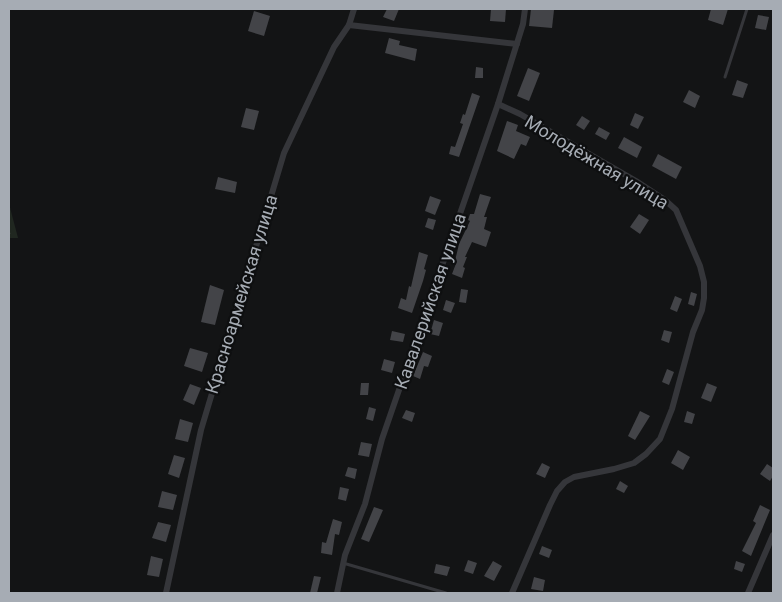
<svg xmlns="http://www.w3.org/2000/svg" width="782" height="602" viewBox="0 0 782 602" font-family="Roboto,sans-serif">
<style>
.forest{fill:url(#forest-firs)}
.building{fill:#434448}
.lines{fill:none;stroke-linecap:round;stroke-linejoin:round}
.service{stroke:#35363a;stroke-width:3}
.minor{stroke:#35363a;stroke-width:6}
.labels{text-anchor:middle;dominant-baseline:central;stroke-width:4.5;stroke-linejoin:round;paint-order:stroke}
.street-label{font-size:18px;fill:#a6acb4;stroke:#0e0f10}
</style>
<defs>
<pattern id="forest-firs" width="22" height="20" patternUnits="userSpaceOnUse" patternTransform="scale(1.25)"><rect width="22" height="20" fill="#202720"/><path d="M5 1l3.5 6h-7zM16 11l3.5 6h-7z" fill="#3d443e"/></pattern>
</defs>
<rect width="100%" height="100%" fill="#131415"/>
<polygon class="forest" points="9,204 18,238 9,238"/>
<g class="building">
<polygon points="387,9 399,9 394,21 383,17"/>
<polygon points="491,9 506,9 505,22 490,21"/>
<polygon points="531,9 554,10 552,28 529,26"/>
<polygon points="711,9 728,9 723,25 708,20"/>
<polygon points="254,11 270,16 264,36 248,31"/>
<polygon points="758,15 769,17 766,30 755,28"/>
<polygon points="389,38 400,41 399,45 417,49 415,61 385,53"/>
<polygon points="476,67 483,68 483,78 475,78"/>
<polygon points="528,68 540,73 529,101 517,96"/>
<polygon points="737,80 748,84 743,98 732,95"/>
<polygon points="689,90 700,96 695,108 683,102"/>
<polygon points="472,93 480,96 459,157 449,154 451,146 455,147 463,124 460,123 463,114 465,115"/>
<polygon points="246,108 259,111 254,130 241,127"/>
<polygon points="635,113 644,117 638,129 630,125"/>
<polygon points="582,116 590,121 584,130 576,125"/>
<polygon points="507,121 518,125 516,131 530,137 526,146 521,144 514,159 497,151"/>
<polygon points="599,127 610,133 606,140 595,134"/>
<polygon points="624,137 642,147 637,158 618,148"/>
<polygon points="658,154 682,167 676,179 652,166"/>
<polygon points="218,177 237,182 235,193 215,189"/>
<polygon points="480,194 491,197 484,217 487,217 484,229 491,232 486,247 472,242 465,257 467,257 463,267 465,268 462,278 452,274 457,261 455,261 459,244 470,221 468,220 470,214 474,214"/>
<polygon points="430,196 441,200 435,215 425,211"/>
<polygon points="639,214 649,220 640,234 630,227"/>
<polygon points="428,218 436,220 433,230 425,227"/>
<polygon points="419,252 428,255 424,269 426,270 423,281 412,313 398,308 401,298 406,300 409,286 411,287"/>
<polygon points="210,285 224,290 215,325 201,322"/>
<polygon points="461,289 468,290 466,303 459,302"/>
<polygon points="691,292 697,294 694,306 688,304"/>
<polygon points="675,296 682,299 677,312 670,309"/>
<polygon points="446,300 455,303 451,313 443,310"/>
<polygon points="434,320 443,323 439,336 430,334"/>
<polygon points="664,330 672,332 669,343 661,340"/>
<polygon points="392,331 405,334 403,342 390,340"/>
<polygon points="190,348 208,353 202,372 184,366"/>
<polygon points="423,352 432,356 428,367 424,366 420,379 413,376"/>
<polygon points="384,359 395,362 392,373 381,370"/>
<polygon points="667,369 674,372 669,385 662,382"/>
<polygon points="361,383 369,383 368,395 360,395"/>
<polygon points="707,383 717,387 711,402 701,398"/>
<polygon points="190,384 201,388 194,405 183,400"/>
<polygon points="369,407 376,409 373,421 366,419"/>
<polygon points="406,410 415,413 412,422 402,418"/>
<polygon points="640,411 650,416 635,440 628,436"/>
<polygon points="687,411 695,414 692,424 684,422"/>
<polygon points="180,419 193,423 188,442 175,439"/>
<polygon points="361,442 372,444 369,457 358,455"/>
<polygon points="678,450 690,457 683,470 671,463"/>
<polygon points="174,455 185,458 179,478 168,474"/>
<polygon points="542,463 550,467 545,478 536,474"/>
<polygon points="767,464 773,468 773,476 770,481 760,474"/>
<polygon points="348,467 357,469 355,479 345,476"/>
<polygon points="620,481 628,486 624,493 616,489"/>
<polygon points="340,487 349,489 346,501 338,499"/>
<polygon points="162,491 177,495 173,510 158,507"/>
<polygon points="760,505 770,510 751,556 742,551 756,523 753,521"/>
<polygon points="374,507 383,510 369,542 361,539"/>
<polygon points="333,519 342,522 339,535 335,534 332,555 321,553 322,542 326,543"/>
<polygon points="158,522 171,525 166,542 152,538"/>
<polygon points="542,546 552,550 549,558 539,554"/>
<polygon points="151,556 163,559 159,577 147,575"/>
<polygon points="468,560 477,563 473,574 464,571"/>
<polygon points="493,561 502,566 494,581 484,576"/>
<polygon points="736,561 745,564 742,572 734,569"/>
<polygon points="436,564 450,567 447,576 434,573"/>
<polygon points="314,576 321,577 317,593 310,593"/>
<polygon points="534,577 545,580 543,591 531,589"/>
</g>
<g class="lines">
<g class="service">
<polyline points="725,77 747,9"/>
<polyline points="343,563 446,593"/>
</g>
<g class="minor">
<polyline points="349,25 517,44"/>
<polyline points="498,104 520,114 636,181 665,200 676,210 700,266 704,282 704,298 702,310 693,332 672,409 660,439 646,454 634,463 614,469 574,477 565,482 557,491 550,505 512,593"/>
<polyline points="166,593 201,430 284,153 334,47 349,25 354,9"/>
<polyline points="337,593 345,555 365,504 382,439 498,104 523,24 525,9"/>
<polyline points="748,593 773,535"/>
</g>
</g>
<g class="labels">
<g class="street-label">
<text transform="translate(597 162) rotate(31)">Молодёжная улица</text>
<text transform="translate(241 294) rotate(-73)">Красноармейская улица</text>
<text transform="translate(430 301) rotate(-71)">Кавалерийская улица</text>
</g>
</g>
<rect width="782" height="602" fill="none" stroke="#a6acb4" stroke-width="20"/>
</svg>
